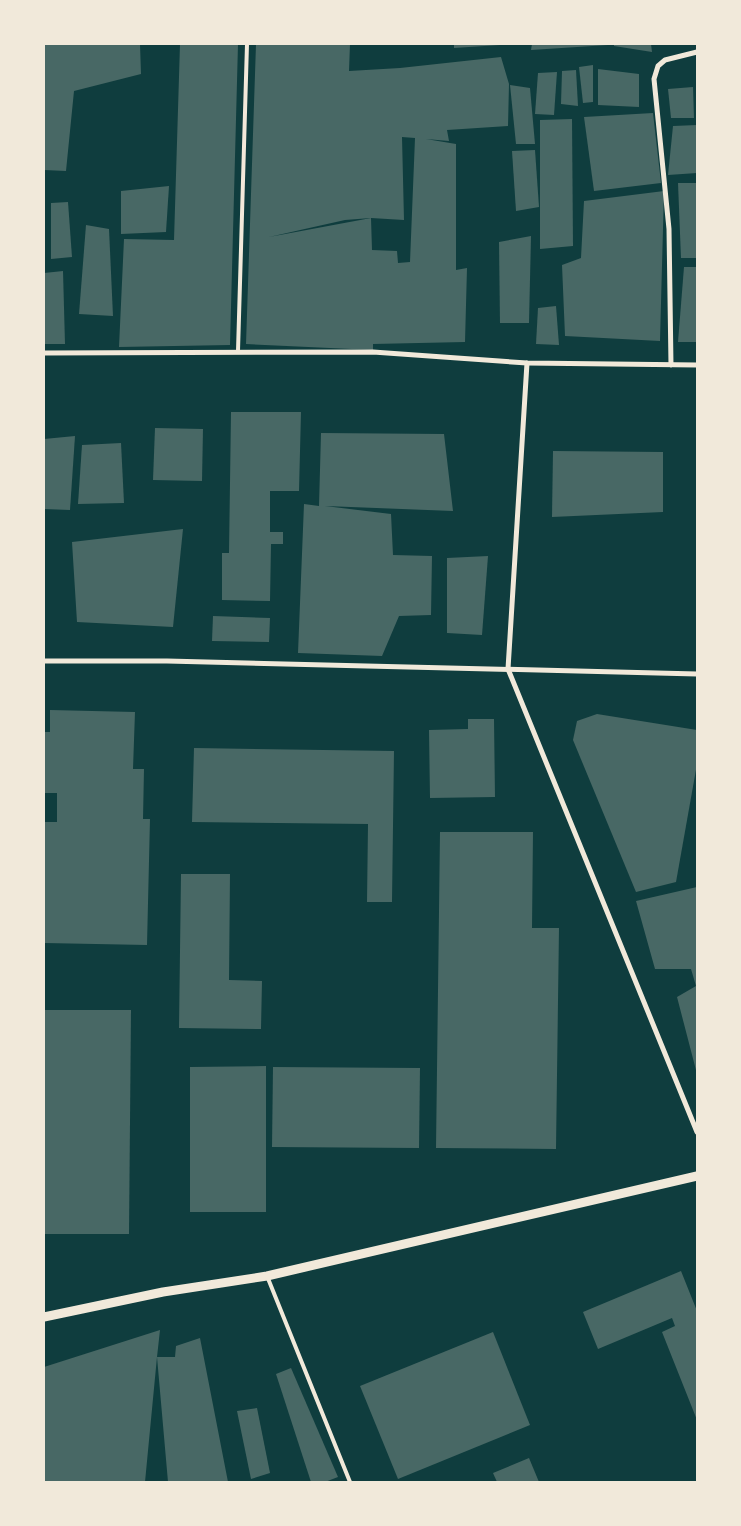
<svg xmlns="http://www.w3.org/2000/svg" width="741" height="1526" viewBox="0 0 741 1526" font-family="Lato,sans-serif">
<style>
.building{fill:#486865;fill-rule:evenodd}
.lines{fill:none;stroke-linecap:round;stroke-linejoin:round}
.service{stroke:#f1e9da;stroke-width:4}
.minor{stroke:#f1e9da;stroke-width:5}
.tertiary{stroke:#f1e9da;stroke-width:9}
</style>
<rect width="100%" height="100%" fill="#0f3d3e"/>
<g class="building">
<polygon points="44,44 140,44 141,74 74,91 66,171 44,170"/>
<polygon points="180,44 238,44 230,345 119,347 124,239 174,240"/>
<path d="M256 44H350L349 71 400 68 501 57 509 84 508 126 447 130 449 141 426 139 456 144V270L467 268 465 342 373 344V350L246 344ZM402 137 415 138 410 262 398 263 397 251 372 250 371 218 269 237 345 220 371 218 404 220Z"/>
<polygon points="454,44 500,44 500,45 454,48"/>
<polygon points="532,44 608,44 608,45 531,50"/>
<polygon points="614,44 651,44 652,52 614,46"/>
<polygon points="593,65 593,102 583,103 579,67"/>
<polygon points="598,69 639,74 639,107 598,105"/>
<polygon points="576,70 578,106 561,104 562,71"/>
<polygon points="557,72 554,115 535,114 538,73"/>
<polygon points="510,85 530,88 535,144 516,144"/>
<polygon points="693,87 694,118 671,118 668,89"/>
<polygon points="653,113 661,183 594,191 584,117"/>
<polygon points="572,119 573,246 540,249 540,120"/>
<polygon points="697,125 697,173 668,175 673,126"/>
<polygon points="535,150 539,207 516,211 512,151"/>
<polygon points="678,183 697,183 697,258 681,258"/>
<polygon points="169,186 166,232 121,234 121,191"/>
<polygon points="664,191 660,341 565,336 562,265 581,258 584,201"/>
<polygon points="68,202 72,257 51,259 51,203"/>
<polygon points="86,225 109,229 113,316 79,314"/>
<polygon points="531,236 529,323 500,323 499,242"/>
<polygon points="684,267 697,267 697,342 678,342"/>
<polygon points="63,271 65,344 44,344 44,273"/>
<polygon points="556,306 559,345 536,344 538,308"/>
<polygon points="231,412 301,412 299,491 270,491 270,532 283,532 283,544 271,544 270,601 222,600 222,553 229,553"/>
<polygon points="155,428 203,429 202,481 153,480"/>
<polygon points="321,433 444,434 453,511 325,506 391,514 393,555 432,556 431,615 399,616 382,656 298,653 304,504 319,506"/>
<polygon points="75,436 70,510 44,509 44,439"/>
<polygon points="121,443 124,503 78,504 82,445"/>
<polygon points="553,451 663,452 663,512 552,517"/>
<polygon points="183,529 173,627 77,622 72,542"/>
<polygon points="488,556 482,635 447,633 447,558"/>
<polygon points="213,616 270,618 269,642 212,641"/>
<polygon points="50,710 135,712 133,769 144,769 143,819 150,819 147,945 44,943 44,822 57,822 57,793 44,793 44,732 50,732"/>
<polygon points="597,714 697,730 697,764 676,882 636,892 573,740 577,721"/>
<polygon points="468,719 494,719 495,797 430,798 429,730 468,729"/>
<polygon points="194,748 394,751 392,902 367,902 368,824 192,822"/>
<polygon points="440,832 533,832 532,928 559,928 556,1149 436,1148"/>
<polygon points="181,874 230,874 229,980 262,981 261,1029 179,1028"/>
<polygon points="697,887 697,1074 677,997 696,986 691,969 655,969 636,901"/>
<polygon points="44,1010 131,1010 129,1234 44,1234"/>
<polygon points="266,1066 266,1212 190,1212 190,1067"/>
<polygon points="273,1067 420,1068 419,1148 272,1147"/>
<polygon points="681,1271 697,1311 697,1420 662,1332 675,1326 672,1318 598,1349 583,1312"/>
<polygon points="160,1330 157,1357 175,1357 176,1346 200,1338 228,1482 168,1482 157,1357 145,1482 44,1482 44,1367"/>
<polygon points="493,1332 530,1425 398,1479 360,1386"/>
<polygon points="291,1368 338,1477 325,1482 311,1482 276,1374"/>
<polygon points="257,1408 270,1473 251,1479 237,1411"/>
<polygon points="529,1458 539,1482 497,1482 493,1473"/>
</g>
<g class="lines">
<g class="service">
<polyline points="238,351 247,44"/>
<polyline points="267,1276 350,1482"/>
</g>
<g class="minor">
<polyline points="44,353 373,352 527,363 697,365"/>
<polyline points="527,363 508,669 697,1132"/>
<polyline points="671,365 669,229 654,79 658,66 665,60 697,52"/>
<polyline points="44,661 167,661 697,674"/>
</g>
<polyline class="tertiary" points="44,1317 163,1292 267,1276 697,1176"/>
</g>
<rect width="741" height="1526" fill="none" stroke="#f1e9da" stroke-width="90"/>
</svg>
